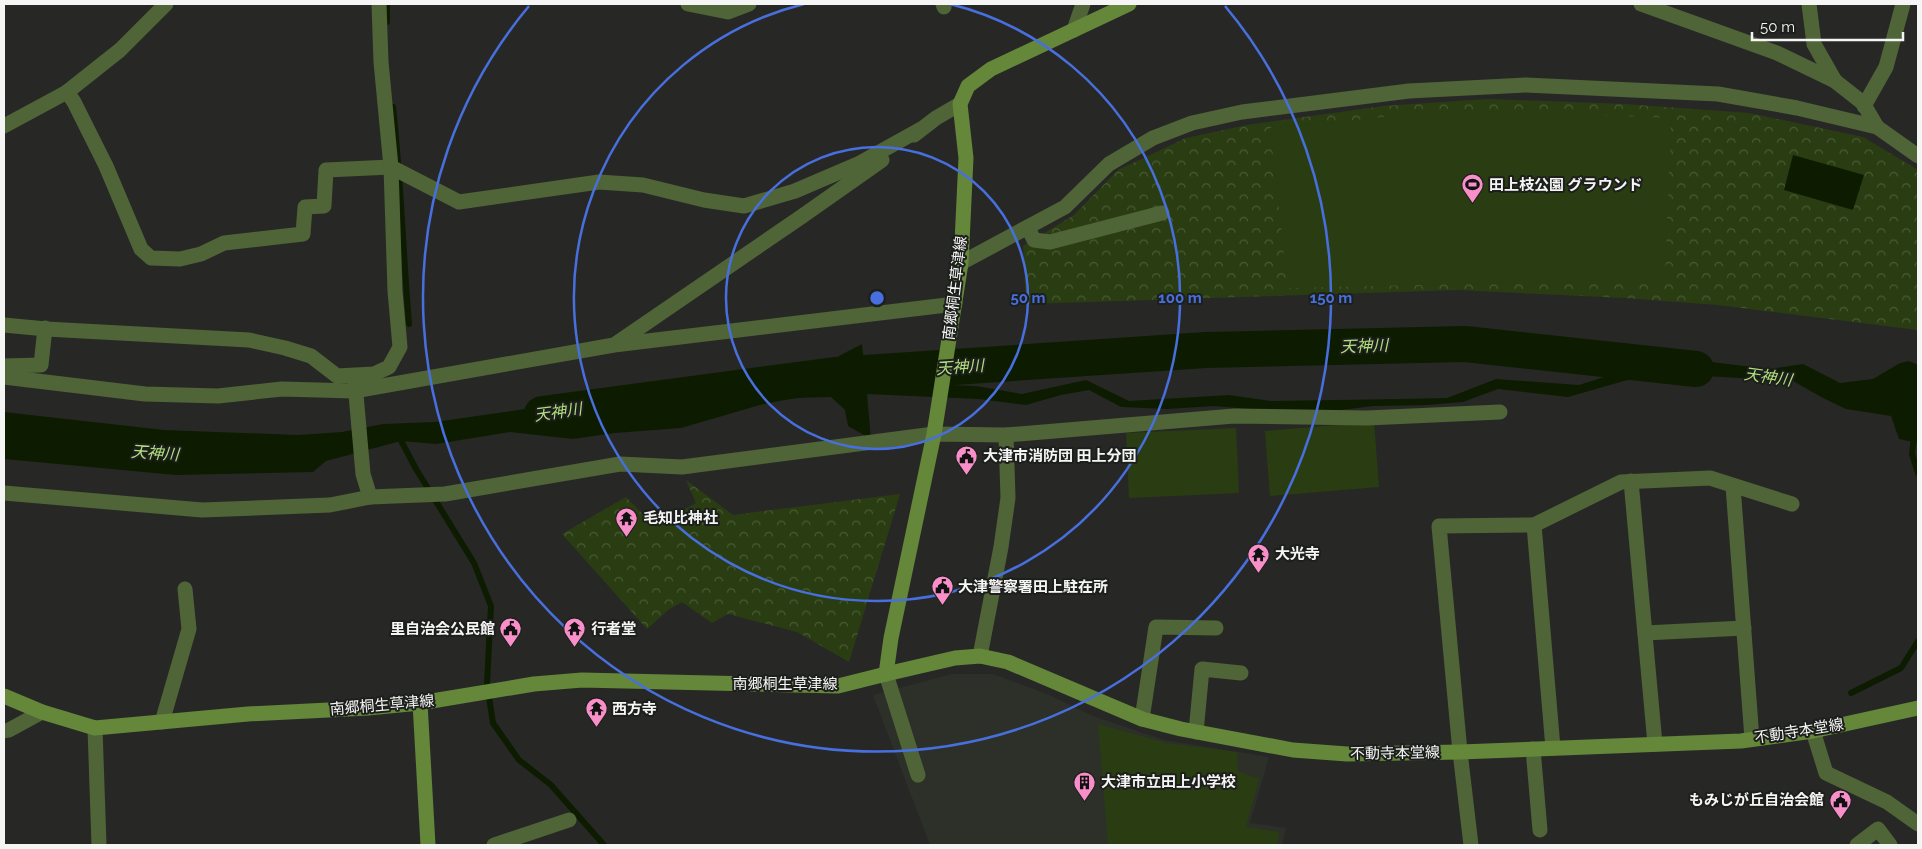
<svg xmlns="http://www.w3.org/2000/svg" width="1922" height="849" viewBox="0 0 1922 849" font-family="Raleway,'Noto Sans JP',sans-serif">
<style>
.built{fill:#2c3028}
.park{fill:url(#park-crowns)}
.pitch{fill:#2a3d12}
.water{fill:#0d1c00}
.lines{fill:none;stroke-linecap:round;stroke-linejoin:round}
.stream{stroke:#0d1c00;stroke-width:6}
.river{stroke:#0d1c00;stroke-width:36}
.street{stroke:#4f6537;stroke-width:15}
.secondary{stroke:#64873a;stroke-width:15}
.ring{fill:none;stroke:#486fde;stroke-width:2.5}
.labels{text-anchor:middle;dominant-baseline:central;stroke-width:4;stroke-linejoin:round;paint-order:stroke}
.poi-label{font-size:15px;font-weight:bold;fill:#f4f5f4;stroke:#1d1f1c;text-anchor:start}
.street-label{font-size:15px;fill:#f4f5f4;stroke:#1d1f1c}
.water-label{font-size:16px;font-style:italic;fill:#b1df7e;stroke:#1d1f1c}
.centre{fill:#486fde;stroke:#1d1f1c;stroke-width:2.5}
.ring-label{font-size:15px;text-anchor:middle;font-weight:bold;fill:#486fde;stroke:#1d1f1c;stroke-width:4;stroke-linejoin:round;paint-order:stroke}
</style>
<defs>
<pattern id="park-crowns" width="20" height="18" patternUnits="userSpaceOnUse" patternTransform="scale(1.25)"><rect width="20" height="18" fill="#2a3d12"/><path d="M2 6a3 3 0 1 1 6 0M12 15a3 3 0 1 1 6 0" fill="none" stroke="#4a5a35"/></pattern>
</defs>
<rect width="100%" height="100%" fill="#272826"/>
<polygon class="built" points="952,674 993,674 1047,694 1093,716 1164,740 1269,757 1250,823 1286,828 1282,845 930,845 873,695"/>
<g class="park">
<polygon points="1488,99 1624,104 1749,113 1863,137 1918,170 1918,330 1718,305 1625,298 1457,290 1026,304 1023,246 1074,215 1118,170 1186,138 1247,125 1384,106"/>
<polygon points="686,480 733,515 900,494 849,662 797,632 728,614 712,623 682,602 668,610 647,629 562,534 626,497 654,526 696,503"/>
</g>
<g class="pitch">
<polygon points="1458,110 1671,118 1665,279 1288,288 1270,128"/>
<polygon points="1374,422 1379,487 1270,496 1265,431"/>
<polygon points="1236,428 1239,493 1129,498 1126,433"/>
<polygon points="1098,724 1166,743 1237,752 1238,771 1259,779 1246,827 1279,832 1277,845 1108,845"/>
</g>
<g class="water">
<polygon points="1793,155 1864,175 1853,210 1784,190"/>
<polygon points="862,344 866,382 976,386 1022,394 1086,380 1129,401 1229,395 1271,401 1399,399 1447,398 1496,379 1579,385 1654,361 1695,360 1769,369 1803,364 1840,383 1873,379 1900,363 1909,361 1918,365 1918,443 1899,439 1891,416 1846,409 1823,398 1793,381 1652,373 1568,397 1498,389 1463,402 1427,405 1373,406 1309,414 1214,406 1167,409 1121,407 1089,390 1061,395 1026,405 979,399 867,394 871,439 848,426 845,410 831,397 793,398 760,405 681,428 615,433 573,439 510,432 436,444 401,441 326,461 313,472 176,475 4,459 4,412 164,430 298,435 342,432 383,424 435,422 588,400 592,416 659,413 736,395 778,393 839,382 839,356"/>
</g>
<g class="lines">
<g class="stream">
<polyline points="387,4 387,22"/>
<path d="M393 107C401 179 403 252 409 324"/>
<polyline points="398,435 416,469 474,563 491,606 487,684 493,723 519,760 551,785 604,845"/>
<polyline points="1914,436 1912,454 1918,473"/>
<polyline points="1851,693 1901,668 1918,641"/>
</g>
<polyline class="river" points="542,414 835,375 1206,350 1465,344 1696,369"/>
<g class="street">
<polyline points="688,4 728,12 749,4"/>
<polyline points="943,4 944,7"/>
<polyline points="1641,4 1777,53 1835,81 1863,103 1877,127"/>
<polyline points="1809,4 1814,44 1835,81"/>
<polyline points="1074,30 1083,4"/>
<polyline points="67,92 74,102 106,166 141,249 151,258 180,259 201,254 224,243 303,234 305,207 324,206 326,170 391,167 459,202 599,182 643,185 704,200 744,206 795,191 858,164 921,129"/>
<polyline points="1864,106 1886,67 1903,4"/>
<polyline points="4,126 67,92 120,50 166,4"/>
<polyline points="914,135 936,118 960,104"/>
<polyline points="1028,228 1034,240 1050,242 1162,213"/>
<polyline points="961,263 1065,207 1109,164 1153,138 1192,123 1242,112 1409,91 1526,85 1718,94 1797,108 1877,127 1918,156"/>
<polyline points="4,325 46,329 249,340 285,348 311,356 337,376 374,374 389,367 400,347 395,291 391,167 381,62 379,4"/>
<polyline points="617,343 801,217 882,160"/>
<polyline points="4,366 41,365 45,328"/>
<polyline points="4,377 145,394 218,396 282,389 354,391 614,345 955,304"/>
<polyline points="355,383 363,474 370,497"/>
<polyline points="1631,481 1655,744"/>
<polyline points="1733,486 1752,739"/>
<polyline points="4,493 202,510 330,505 370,497 445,494 620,464 682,467 934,434 1006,435 1234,416 1367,418 1500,412"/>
<polyline points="1534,525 1553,748"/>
<polyline points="1645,633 1744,628"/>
<polyline points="980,656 1001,547 1008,498 1006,435"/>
<polyline points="886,674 918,775"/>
<polyline points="1142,719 1156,627 1216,628"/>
<polyline points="162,722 189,629 185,589"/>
<polyline points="95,728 99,845"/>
<polyline points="4,731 9,730 42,712"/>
<polyline points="1813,731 1826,773 1887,802 1918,824"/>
<polyline points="1196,732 1202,669 1241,673"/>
<polyline points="1533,749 1540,830"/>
<polyline points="494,845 569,820"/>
<polyline points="1471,845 1460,752 1439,526 1534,525 1621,482 1710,478 1792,504"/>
<polyline points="1857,845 1878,829 1890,845"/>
</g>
<g class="secondary">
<polyline points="886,674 955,658 980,656 1008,662 1142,719 1181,729 1293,750 1347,754 1460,752 1741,741 1813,731 1918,708"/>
<polyline points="4,696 42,712 95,728 248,714 368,708 420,703 534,684 582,680 838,686 886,674 891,638 934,434 961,263 966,158 960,104 968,86 991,69 1129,4"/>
<polyline points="420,703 428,845"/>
</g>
</g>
<g class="ring">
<circle cx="877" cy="298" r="151"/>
<path d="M950 4A303 303 0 1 1 804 4"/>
<path d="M1225 6A454 454 0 1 1 529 6"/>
</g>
<defs>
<symbol id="stadium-pin" viewBox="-11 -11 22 30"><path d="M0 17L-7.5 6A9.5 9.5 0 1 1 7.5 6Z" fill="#f98fc9" stroke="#1d1f1c"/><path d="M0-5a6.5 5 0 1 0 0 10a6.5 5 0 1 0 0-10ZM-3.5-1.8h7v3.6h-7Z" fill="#111"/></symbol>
<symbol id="civic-pin" viewBox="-11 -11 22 30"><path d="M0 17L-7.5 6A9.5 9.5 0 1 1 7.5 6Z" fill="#f98fc9" stroke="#1d1f1c"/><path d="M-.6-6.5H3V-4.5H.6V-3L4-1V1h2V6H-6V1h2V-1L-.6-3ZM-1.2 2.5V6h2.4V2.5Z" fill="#111"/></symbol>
<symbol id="temple-pin" viewBox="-11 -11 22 30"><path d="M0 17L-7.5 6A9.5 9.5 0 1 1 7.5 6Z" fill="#f98fc9" stroke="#1d1f1c"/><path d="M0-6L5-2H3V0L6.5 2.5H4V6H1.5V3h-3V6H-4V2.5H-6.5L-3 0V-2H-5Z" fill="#111"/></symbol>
<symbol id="building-pin" viewBox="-11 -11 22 30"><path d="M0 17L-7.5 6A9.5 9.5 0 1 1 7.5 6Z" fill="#f98fc9" stroke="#1d1f1c"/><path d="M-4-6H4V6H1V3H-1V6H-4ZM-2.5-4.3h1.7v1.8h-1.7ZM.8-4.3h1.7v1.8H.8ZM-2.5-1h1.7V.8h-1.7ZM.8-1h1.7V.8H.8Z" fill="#111"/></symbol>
</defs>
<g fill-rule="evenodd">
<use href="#stadium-pin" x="1460" y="172" width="25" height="34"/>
<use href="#civic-pin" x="954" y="444" width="25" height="34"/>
<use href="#temple-pin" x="614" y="506" width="25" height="34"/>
<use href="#temple-pin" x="1246" y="542" width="25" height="34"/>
<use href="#civic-pin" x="930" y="574" width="25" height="34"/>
<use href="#civic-pin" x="498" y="616" width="25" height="34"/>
<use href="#temple-pin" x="562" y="616" width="25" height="34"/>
<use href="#temple-pin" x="584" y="696" width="25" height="34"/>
<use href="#building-pin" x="1072" y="770" width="25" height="34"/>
<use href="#civic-pin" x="1828" y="788" width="25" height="34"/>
</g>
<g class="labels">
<g class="poi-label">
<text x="1489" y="185">田上枝公園 グラウンド</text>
<text x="983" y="456">大津市消防団 田上分団</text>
<text x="643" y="518">毛知比神社</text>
<text x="1275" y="554">大光寺</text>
<text x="958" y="587">大津警察署田上駐在所</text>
<text x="495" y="629" text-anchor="end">里自治会公民館</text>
<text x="591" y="629">行者堂</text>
<text x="612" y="709">西方寺</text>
<text x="1101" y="782">大津市立田上小学校</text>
<text x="1824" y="800" text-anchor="end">もみじが丘自治会館</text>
</g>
<g class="street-label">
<text transform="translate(955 288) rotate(-83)">南郷桐生草津線</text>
<text x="785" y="684">南郷桐生草津線</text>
<text transform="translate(382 705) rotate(-5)">南郷桐生草津線</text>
<text transform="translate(1799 731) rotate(-9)">不動寺本堂線</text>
<text transform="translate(1395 753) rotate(-1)">不動寺本堂線</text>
</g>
<g class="water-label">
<text transform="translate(1364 346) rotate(-2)">天神川</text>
<text transform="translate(960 367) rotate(-4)">天神川</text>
<text transform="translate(1768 377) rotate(8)">天神川</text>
<text transform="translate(558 412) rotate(-8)">天神川</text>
<text transform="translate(155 453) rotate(4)">天神川</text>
</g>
</g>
<circle cx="877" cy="298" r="8" class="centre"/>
<g class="ring-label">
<text x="1028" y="303">50 m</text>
<text x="1180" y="303">100 m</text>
<text x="1331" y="303">150 m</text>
</g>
<rect width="1922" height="849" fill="none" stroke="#f4f5f4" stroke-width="10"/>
<path d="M1752 32v8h151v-8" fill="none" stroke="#f4f5f4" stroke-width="2.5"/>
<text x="1760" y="32" font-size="15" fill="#f4f5f4" stroke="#1d1f1c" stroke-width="4" paint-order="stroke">50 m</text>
</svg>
